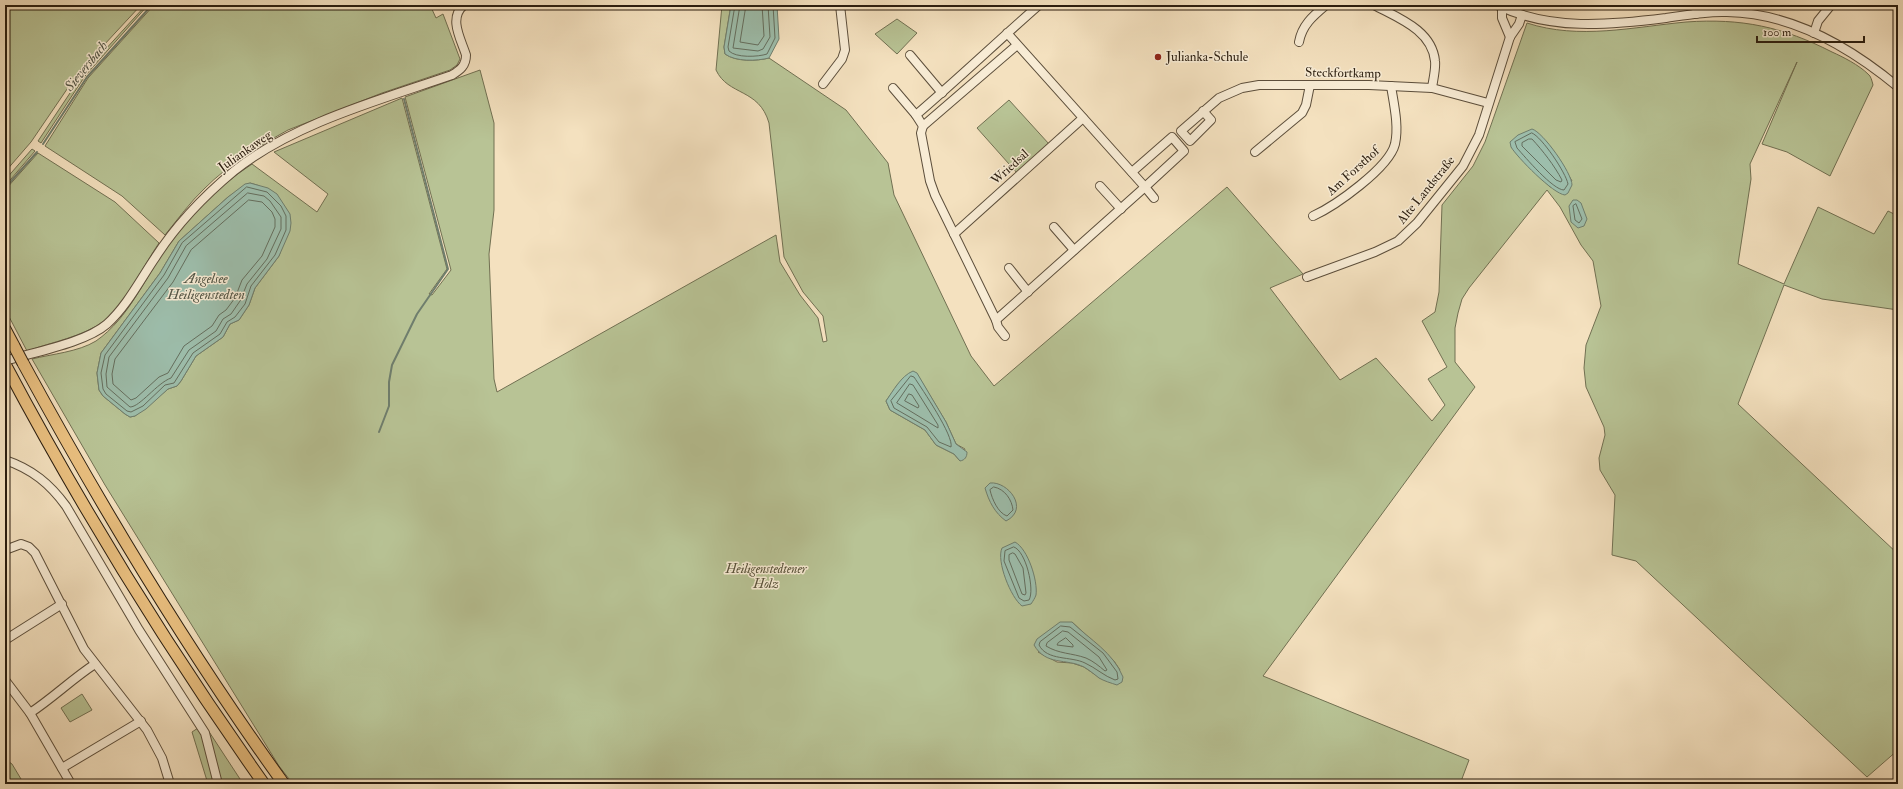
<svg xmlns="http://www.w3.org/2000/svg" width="1903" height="789" viewBox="0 0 1903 789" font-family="'IM FELL Double Pica',serif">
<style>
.green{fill:#b8c395;stroke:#717052;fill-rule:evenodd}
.water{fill:#9dbeac;stroke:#6f7e6d}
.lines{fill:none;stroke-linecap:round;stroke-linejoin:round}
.shore{stroke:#646e5e;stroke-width:1}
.stream{stroke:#6f7e6d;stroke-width:2}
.minor-casing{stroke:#5c4e3b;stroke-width:10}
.highway-casing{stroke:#2a1d0f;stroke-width:13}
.minor{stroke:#f8ecd5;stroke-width:8}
.highway{stroke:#eac080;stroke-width:11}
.highway-bridge-casing{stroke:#2a1d0f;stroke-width:13;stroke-linecap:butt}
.highway-bridge{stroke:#eac080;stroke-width:11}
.poi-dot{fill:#8f2418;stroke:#f8ecd5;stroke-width:1.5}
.labels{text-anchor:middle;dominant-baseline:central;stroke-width:3;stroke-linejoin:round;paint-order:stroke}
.poi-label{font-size:13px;fill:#2a1d0f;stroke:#f8ecd5;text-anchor:start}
.street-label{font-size:13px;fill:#2a1d0f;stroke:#f8ecd5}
.park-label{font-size:13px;font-style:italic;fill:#554f37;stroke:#f8ecd5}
.water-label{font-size:14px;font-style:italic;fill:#525546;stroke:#f8ecd5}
</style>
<rect width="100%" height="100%" fill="#f4e1bf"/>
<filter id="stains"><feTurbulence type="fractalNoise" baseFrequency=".005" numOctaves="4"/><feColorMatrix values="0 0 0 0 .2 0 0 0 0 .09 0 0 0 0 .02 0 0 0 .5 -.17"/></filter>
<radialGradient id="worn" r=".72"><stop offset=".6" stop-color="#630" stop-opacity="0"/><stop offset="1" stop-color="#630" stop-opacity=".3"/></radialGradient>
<g class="green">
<polygon points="5,5 141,5 78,73 31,142 5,172"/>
<polygon points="146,5 148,5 85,76 41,143 38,141 82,75"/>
<path d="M154 5H430L436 18 443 14 460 59 457 65 450 70 382 93 288 130C259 146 228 165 205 188 190 202 178 219 165 235L122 196 45 146 88 78Z"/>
<path d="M722 5H731L724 47 725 54C736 62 757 61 769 58L846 110 888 163 894 195 971 356 994 386 1227 187 1303 274 1270 288 1340 380 1376 358 1432 421 1445 405 1428 379 1447 367 1422 321 1435 312 1439 292 1442 205 1473 166 1485 142 1527 23C1579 40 1633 27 1686 22 1742 18 1783 27 1832 52 1843 57 1859 65 1868 74 1871 76 1872 81 1873 85L1830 176 1787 152 1762 144 1797 62 1750 164 1751 179 1738 264 1784 284 1818 207 1874 234 1888 211 1898 216V310L1822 299 1784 285 1738 404 1898 554V750L1867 777 1636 561 1612 555 1615 495 1600 470 1599 458 1605 435 1604 427 1586 387 1584 368 1586 345 1601 306 1593 261 1581 245 1560 207 1547 190 1469 288 1462 299 1458 313 1455 328V362L1475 387 1263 676 1469 760 1460 784H293L279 766 105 485 32 359C52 354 78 352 96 341 129 318 145 278 167 246 189 214 219 186 252 164L317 212 328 194 274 152 402 98 447 269 429 294 432 295 451 270 405 97 480 70 494 123V210L489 254 494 379 497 392 776 235 780 262 800 295 818 318 823 342 827 341 823 316 803 292 784 257 769 123C759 88 728 96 716 70ZM1546 141 1561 162 1572 181 1550 187 1511 147ZM250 183 260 186 282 247 279 256 255 288 249 305 239 320 230 324 223 337 196 356 181 381 177 386 168 389 135 416 130 417 125 414 103 396 99 390 97 373 101 353 160 273 179 241 228 197ZM917 374 946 422 956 444 965 449 960 461 954 454 936 445 925 430 890 410 886 401 898 384ZM1072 622 1114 661 1120 670 1100 678 1084 667 1072 663 1057 662 1038 652Z"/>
<polygon points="897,19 917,33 897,54 875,34"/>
<polygon points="1009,100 1049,144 1017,173 977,128"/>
<polygon points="32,149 35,151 5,186 5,180"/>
<path d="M38 153 115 202 159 243C144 265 124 305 104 321 82 337 52 342 27 351L5 309V190Z"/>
<polygon points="82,694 92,710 70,722 61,708"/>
<polygon points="204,724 240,779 244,784 208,784 192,732"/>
<polygon points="5,759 12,764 24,784 5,784"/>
</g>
<g class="water">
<path d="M731 5H777L779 39 769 58C757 61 736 62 725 54L724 47Z"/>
<path d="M1532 129C1543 132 1572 173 1572 185L1568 193 1565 195C1553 194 1517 157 1511 147L1510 142 1518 135Z"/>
<polygon points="250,183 268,188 277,194 290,214 291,223 290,231 279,256 255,288 249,305 239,320 230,324 223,337 196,356 181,381 177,386 168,389 146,409 135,416 130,417 125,414 103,396 99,390 97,373 101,353 160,273 179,241 228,197 245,184"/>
<polygon points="1573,200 1577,200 1581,203 1587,219 1584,226 1578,228 1571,222 1569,206"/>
<path d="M913 371 917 373 946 422 956 444 967 452C967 457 965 460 960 461L954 454 936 445 925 430 890 410 886 401C893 391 901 376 913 371Z"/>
<path d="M990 483C1008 481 1030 509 1006 521 995 513 989 502 985 488Z"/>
<path d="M1015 542C1028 549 1038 581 1036 595 1035 598 1033 601 1031 604L1022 606C1011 598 996 561 1002 548Z"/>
<path d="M1060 622H1072C1090 640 1113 652 1123 677L1122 682 1117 685C1111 683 1104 681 1099 678 1094 674 1089 670 1084 667 1066 658 1046 666 1034 645L1037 639Z"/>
</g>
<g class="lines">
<g class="shore">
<path d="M735 5 728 47 729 51C736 58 758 57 767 54L775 38 773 5"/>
<polyline points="740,5 733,48 758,51 763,49 770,37 768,5"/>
<polyline points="746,5 740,42 758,45 764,36 762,5"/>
<path d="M1532 133C1542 137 1566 173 1568 184L1564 190C1553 190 1525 157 1517 148L1515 142Z"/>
<path d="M1529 139H1532C1543 151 1554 165 1562 180L1561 182 1556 180 1522 146V143Z"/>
<polygon points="247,187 267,192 281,206 286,216 286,230 275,255 251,286 245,304 235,317 227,322 220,334 193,353 174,383 165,385 143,406 131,412 127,411 106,394 103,389 101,373 105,355 164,275 182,243"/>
<path d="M248 193 264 196 270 201 281 217V229L267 259 247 284 240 301 231 314 223 319 216 331 189 350 171 378C157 383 140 407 130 407L107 387 106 374 109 357 168 278 186 246Z"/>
<polygon points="249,200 262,202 272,212 275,219 275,227 262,256 242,280 235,298 226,310 219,315 212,326 184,346 168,373 159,377 136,398 131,400 113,384 112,374 115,359 173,282 191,250"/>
<polygon points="1576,204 1582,219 1579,223 1575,220 1573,206"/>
<path d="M911 376 914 377C922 389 954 436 951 447L939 442 927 427 894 408 891 401Z"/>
<polygon points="910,384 913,385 938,425 938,428 897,403"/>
<polygon points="909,394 912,395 919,406 918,408 905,401"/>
<path d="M994 487C1005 489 1012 500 1013 510L1007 516C998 513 992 499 990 490Z"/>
<path d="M1014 547C1026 551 1035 590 1029 600L1024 601 1019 598 1004 561 1005 551Z"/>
<polygon points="1013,553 1015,554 1023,568 1026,593 1025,595 1022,594 1009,560 1009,555"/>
<path d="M1061 626 1070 627 1103 653 1117 672 1118 679 1115 680C1104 676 1096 668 1085 663 1071 656 1047 661 1039 645L1040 642Z"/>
<path d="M1063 631 1068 632 1099 657 1107 670 1105 671C1099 666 1093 661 1086 658 1072 653 1059 654 1046 646L1047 643Z"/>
<polygon points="1066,638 1073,645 1073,647 1057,645 1058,643"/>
</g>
<g class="stream">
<polyline points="43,144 87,77 152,5"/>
<polyline points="5,188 37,152"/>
<polyline points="379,432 389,406 389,382 392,365 417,314 448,269 404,99"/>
</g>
<defs>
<g id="minor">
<path d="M1374 5C1398 18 1432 30 1435 61 1436 69 1433 80 1432 88"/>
<path d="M1497 5C1550 31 1610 25 1666 18 1686 15 1707 11 1727 12 1791 13 1850 47 1898 87"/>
<polyline points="1502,8 1502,18 1510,37"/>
<polyline points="1696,14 1697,5"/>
<path d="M1007 33 1145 187 996 320 935 195 930 181 921 133 923 126 916 115C958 79 998 41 1039 5"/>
<polyline points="1814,33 1818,21 1831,5"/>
<path d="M1299 42C1302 25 1313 16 1326 5"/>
<polyline points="910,55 942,93"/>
<polyline points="823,84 842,59 845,50 840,5"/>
<polyline points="893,88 916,115"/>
<polyline points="1203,111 1211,120 1190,141 1181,131 1219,98 1242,88 1259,85 1369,85 1432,88 1488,103"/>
<polyline points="923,126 1017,45"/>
<polyline points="1255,152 1302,113 1306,105 1310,85"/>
<polyline points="1132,172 1172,137 1184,151 1145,187 1154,198"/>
<polyline points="1100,186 1121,209"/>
<path d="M1313 216C1335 206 1389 168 1395 144 1399 126 1394 105 1391 86"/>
<polyline points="1054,227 1074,250"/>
<polyline points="954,234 1083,118"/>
<polyline points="1009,268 1028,292"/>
<polyline points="1307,277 1375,252 1398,241 1417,223 1463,166 1479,135 1510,37 1519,24 1522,15"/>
<polyline points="996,320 998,327 1005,336"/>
<path d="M5 361C34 352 85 343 107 324 127 306 140 280 155 258 176 225 204 196 234 171 294 123 380 100 452 75 460 70 466 66 466 55 461 39 448 18 464 5"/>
<path d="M5 460C32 469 50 484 66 506L139 630 205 733 218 784"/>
<polyline points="5,550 21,544 29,547 35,553 84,649 147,730 162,758 170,784"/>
<polyline points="5,640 62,604"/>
<polyline points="5,680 30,713 71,784"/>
<path d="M30 713C53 698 72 679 95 664"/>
<polyline points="62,768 141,721"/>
</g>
<g id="highway">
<polyline points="5,329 14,346"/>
<path d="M23 363C102 508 187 650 284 784"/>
<path d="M5 364C82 509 169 650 264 784"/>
</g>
</defs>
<use href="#minor" class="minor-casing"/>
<use href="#highway" class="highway-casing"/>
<use href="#minor" class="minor"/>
<use href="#highway" class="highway"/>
<defs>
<polyline id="highway-bridge" points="14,346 23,363"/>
</defs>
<use href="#highway-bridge" class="highway-bridge-casing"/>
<use href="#highway-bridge" class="highway-bridge"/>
</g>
<circle class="poi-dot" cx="1158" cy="57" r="4"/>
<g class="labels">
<g class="poi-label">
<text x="1166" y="57">Julianka-Schule</text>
</g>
<g class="street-label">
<text transform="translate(1343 73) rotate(1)">Steckfortkamp</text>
<text transform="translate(245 151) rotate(-35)">Juliankaweg</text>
<text transform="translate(1010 167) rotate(-42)">Wriedsal</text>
<text transform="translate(1353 171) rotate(-42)">Am Forsthof</text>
<text transform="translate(1426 190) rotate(-51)">Alte Landstraße</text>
</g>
<g class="park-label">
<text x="766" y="569">Heiligenstedtener<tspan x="766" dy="15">Holz</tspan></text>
</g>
<g class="water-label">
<text transform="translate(86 66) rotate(-51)">Sieversbach</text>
<text x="206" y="278">Angelsee<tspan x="206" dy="16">Heiligenstedten</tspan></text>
</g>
</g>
<rect width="1903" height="789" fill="none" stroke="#f4e1bf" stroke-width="20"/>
<rect x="6" y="6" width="1891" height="777" fill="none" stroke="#2a1d0f" stroke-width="2"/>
<rect x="10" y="10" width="1883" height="769" fill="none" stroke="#2a1d0f"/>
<path d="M1757 36v6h107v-6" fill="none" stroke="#2a1d0f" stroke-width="2"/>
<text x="1763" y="36" font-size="12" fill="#2a1d0f" stroke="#f8ecd5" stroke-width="3" paint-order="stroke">100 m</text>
<rect width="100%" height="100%" filter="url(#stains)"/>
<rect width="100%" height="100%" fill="url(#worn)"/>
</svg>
